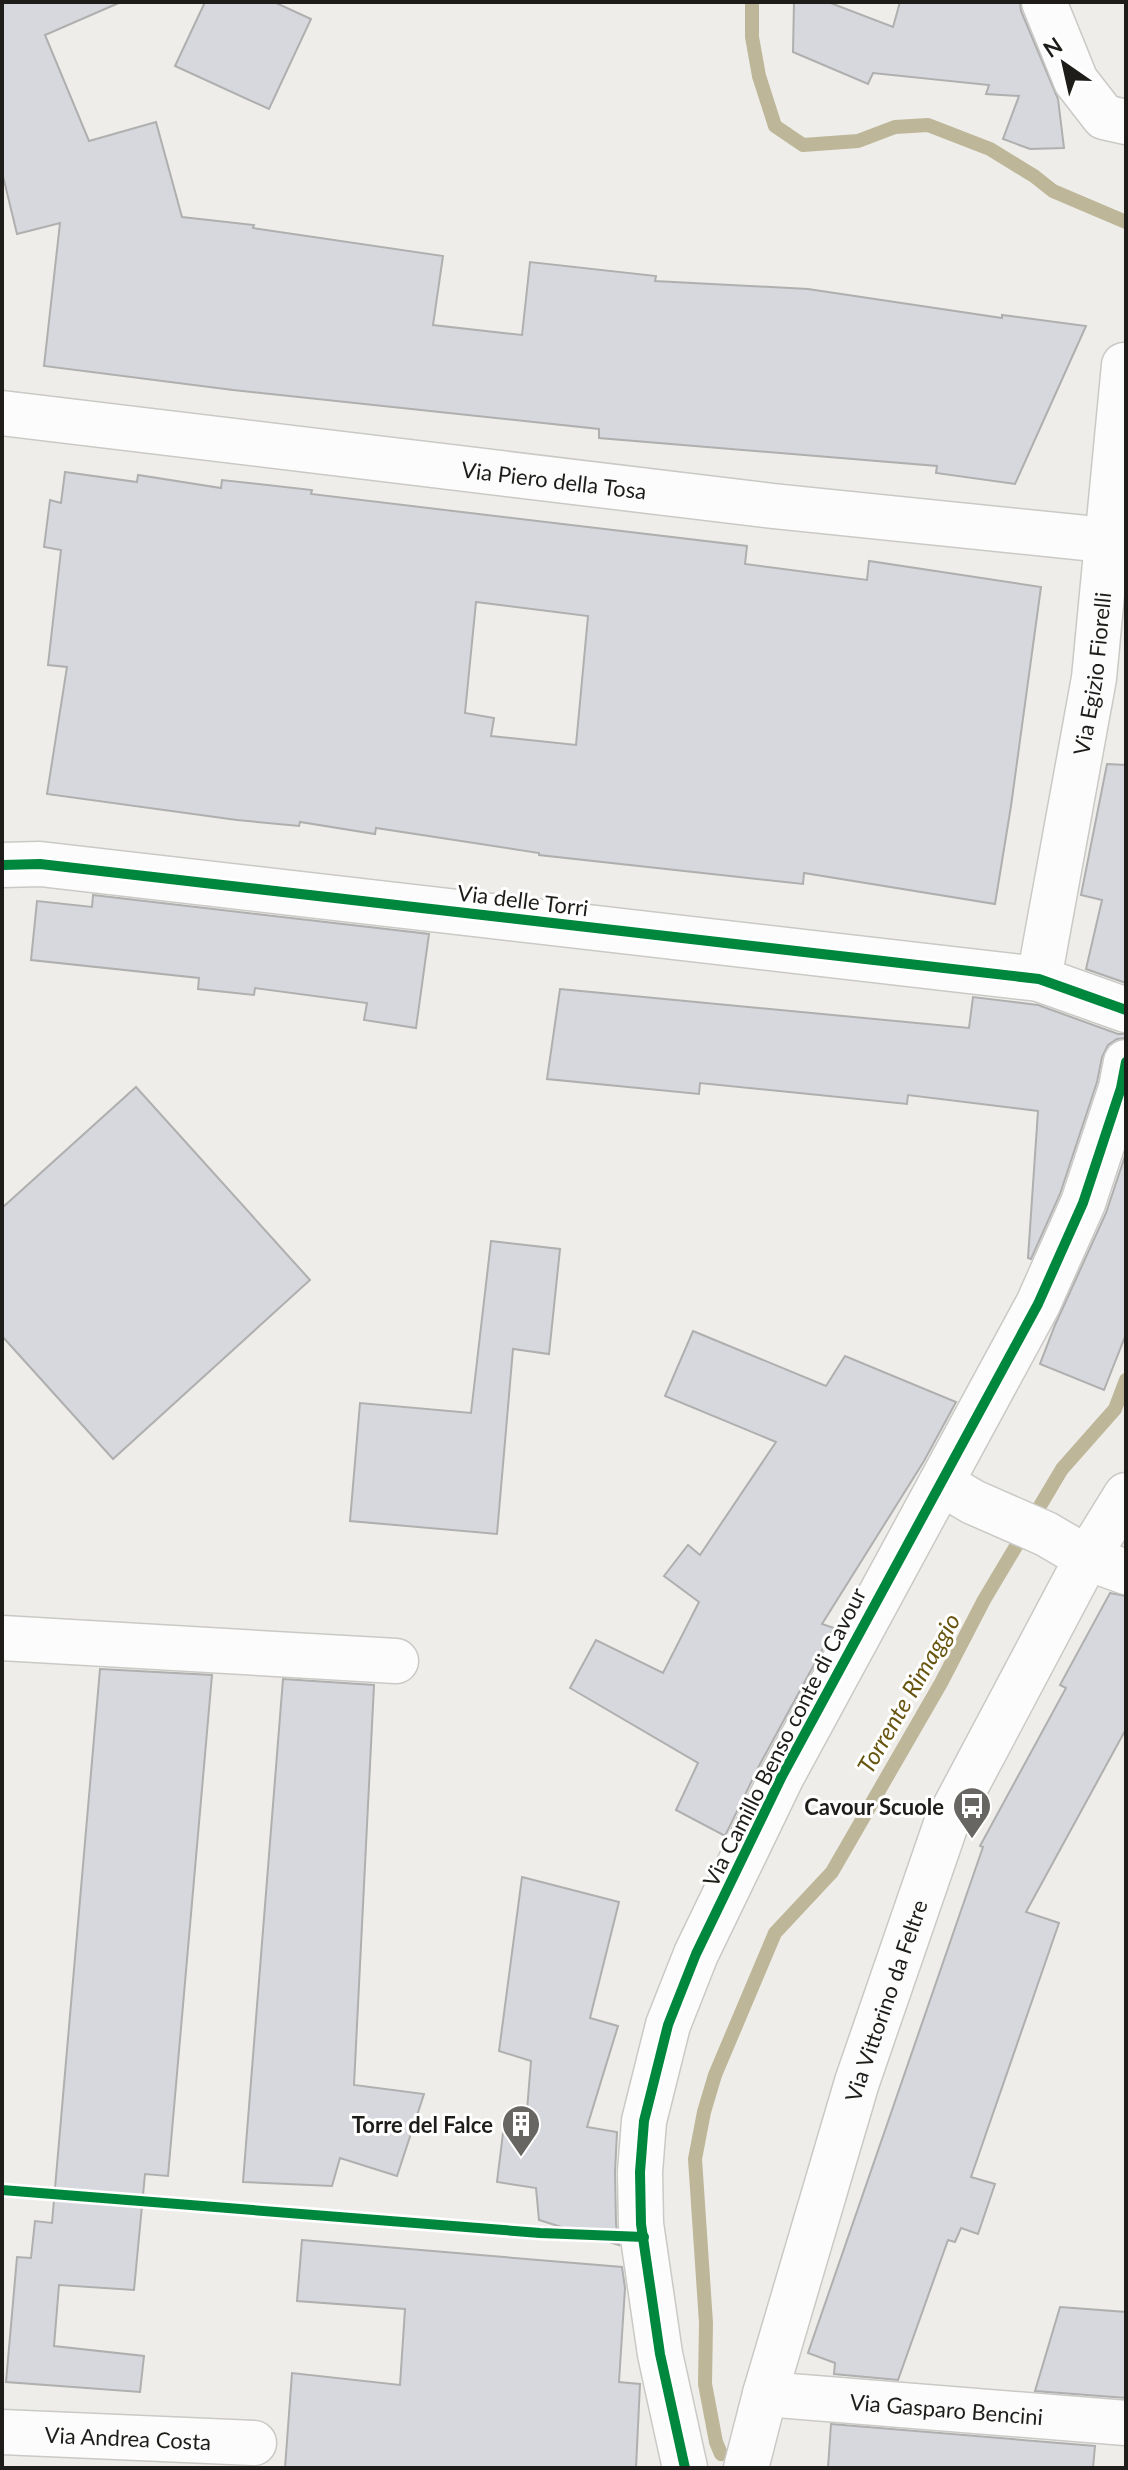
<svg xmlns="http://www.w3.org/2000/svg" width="1128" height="2470" viewBox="0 0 1128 2470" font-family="Lato,sans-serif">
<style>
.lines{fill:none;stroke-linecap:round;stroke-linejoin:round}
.stream{stroke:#beb698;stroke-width:14}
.building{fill:#d7d8dd;stroke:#afafaf;stroke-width:2;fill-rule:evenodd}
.street-casing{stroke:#cac9c6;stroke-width:47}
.secondary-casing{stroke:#cac9c6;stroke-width:47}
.street{stroke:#fcfcfc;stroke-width:44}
.secondary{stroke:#fcfcfc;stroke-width:44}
.cycleway-casing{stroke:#fff;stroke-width:15}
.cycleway{stroke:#00873e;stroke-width:10}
.labels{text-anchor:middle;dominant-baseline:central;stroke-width:6;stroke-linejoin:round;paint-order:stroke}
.street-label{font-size:22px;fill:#1e1d1a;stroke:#fff}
.poi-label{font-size:22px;font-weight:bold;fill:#1e1d1a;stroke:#fff;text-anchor:end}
.water-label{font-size:24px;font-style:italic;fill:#685610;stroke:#fff}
</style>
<rect width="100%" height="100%" fill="#eeede9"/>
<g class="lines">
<g class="stream">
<polyline points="752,2 752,37 759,76 775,126 803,145 858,141 895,127 928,125 990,149 1034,176 1053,191 1126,222"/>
<polyline points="721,2454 716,2442 705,2384 706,2323 695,2159 704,2112 715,2075 775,1933 832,1872 941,1683 984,1600 1062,1469 1115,1409 1126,1380"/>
</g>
</g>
<g class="building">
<polygon points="2,2 121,2 45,35 89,141 156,122 182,217 254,225 253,228 443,256 433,325 522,335 530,262 656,276 655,281 808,289 1002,318 1002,315 1086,326 1015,484 936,473 937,466 599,438 599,429 233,390 44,366 60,223 17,234 2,172"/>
<polygon points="205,2 274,2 311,19 269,109 175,66"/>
<polygon points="794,2 828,2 893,27 900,2 1020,2 1021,11 1058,99 1064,148 1030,149 1003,139 1019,96 986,94 989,85 873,73 868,84 793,52"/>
<path d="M65 472 137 482 138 475 221 488 222 480 312 490 311 494 747 546 745 564 867 580 869 561 1041 587 1011 806 995 904 804 873 803 884 539 855V853L376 828 375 834 300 822 299 826 237 820 47 794 67 667 48 665 61 550 44 547 50 500 61 503ZM476 602 588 616 576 745 491 736 494 718 465 713Z"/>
<polygon points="1107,764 1126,765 1126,983 1086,969 1102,900 1081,895"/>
<polygon points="93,895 429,934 416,1028 364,1020 367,1003 255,988 254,995 198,989 199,978 31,960 37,901 92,907"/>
<polygon points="560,989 969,1028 973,997 1038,1005 1118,1034 1126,1034 1126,1038 1117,1039 1108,1045 1102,1057 1097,1082 1060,1194 1031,1259 1028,1258 1038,1111 908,1095 907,1104 700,1083 699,1094 547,1079"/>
<polygon points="136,1087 310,1280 113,1459 2,1336 2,1208"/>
<polygon points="1126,1153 1126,1334 1104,1390 1040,1364 1055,1325 1106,1213"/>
<polygon points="491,1241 560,1249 549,1354 513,1349 497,1534 350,1521 360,1403 471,1413"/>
<polygon points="693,1331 826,1386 845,1356 956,1402 924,1461 822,1624 834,1628 760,1764 725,1836 676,1810 698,1763 570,1688 596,1640 663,1673 699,1602 664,1576 688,1545 700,1555 776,1442 665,1396"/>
<polygon points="1110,1593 1126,1596 1126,1729 1026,1912 1059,1923 971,2177 995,2184 978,2234 961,2228 955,2242 948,2240 898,2380 834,2374 835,2363 808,2353 983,1847 980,1846 1066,1688 1060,1685"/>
<polygon points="100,1669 212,1675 168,2176 145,2174 134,2290 59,2285 54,2346 144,2356 140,2392 6,2382 17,2257 31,2258 35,2221 52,2223"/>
<polygon points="283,1679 374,1685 354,2085 424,2094 397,2176 340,2158 332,2186 243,2182"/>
<polygon points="522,1877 619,1902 590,2018 618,2026 587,2127 617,2132 615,2172 616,2224 619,2245 539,2220 536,2188 497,2182 503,2133 525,2135 531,2061 499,2051"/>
<polygon points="302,2240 622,2267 625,2288 619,2382 640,2384 636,2468 285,2468 292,2373 400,2385 405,2309 297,2301"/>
<polygon points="1060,2307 1126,2312 1126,2398 1035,2391"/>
<polygon points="831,2424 1095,2446 1093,2468 828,2468"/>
</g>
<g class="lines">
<defs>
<g id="street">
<polyline points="1044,2 1076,81 1104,117 1126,122"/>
<path id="s1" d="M2 413 773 506 1105 540"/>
<polyline points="2,865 40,864 1039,979 1126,1010"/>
<path id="s2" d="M1039 979 1094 678 1124 365"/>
<polyline points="941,1483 973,1502 1046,1534 1087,1558 1126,1572"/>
<polyline points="2,1638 396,1661"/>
<path id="s3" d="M765 2394 1126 2423"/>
<path id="s4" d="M2 2432 254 2443"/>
<polyline points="685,2468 660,2354 641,2224 640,2172 644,2121 668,2025 696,1954 782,1776 1038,1304 1083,1203 1121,1088 1126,1062"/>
</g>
<g id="secondary">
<path id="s5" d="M746 2468 765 2394 857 2082 946 1824 1087 1558 1126 1495"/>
</g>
</defs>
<use href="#street" class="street-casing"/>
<use href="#secondary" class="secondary-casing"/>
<use href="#street" class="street"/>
<use href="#secondary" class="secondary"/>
<defs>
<g id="cycleway">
<polyline points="2,865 40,864 1039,979 1126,1010"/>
<polyline points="2,2190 540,2233 644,2237"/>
<polyline points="685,2468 660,2354 641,2224 640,2172 644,2121 668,2025 696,1954 782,1776 1038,1304 1083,1203 1121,1088 1126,1062"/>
</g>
</defs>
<use href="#cycleway" class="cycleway-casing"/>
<use href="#cycleway" class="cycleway"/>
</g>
<defs>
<symbol id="bus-pin" viewBox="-11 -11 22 30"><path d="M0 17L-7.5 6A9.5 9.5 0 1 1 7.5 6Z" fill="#676662" stroke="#fff"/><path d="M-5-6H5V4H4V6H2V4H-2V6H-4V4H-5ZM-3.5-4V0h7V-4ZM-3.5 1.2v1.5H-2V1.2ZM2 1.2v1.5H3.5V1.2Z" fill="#fff"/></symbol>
<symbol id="building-pin" viewBox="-11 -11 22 30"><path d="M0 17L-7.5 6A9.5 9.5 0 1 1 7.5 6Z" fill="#676662" stroke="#fff"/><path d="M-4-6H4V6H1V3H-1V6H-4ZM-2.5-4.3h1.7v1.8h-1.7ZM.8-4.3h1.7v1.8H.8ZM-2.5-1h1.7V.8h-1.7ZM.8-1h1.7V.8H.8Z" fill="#fff"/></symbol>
</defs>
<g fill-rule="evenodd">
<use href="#bus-pin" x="950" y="1784" width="44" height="60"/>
<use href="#building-pin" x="499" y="2102" width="44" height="60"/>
</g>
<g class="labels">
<g class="street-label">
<text stroke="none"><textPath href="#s1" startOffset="556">Via Piero della Tosa</textPath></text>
<text stroke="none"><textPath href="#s2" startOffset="310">Via Egizio Fiorelli</textPath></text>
<text transform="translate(523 900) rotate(7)">Via delle Torri</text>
<text transform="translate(784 1737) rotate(-63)">Via Camillo Benso conte di Cavour</text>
<text stroke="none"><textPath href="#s5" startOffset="488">Via Vittorino da Feltre</textPath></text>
<text stroke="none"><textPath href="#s3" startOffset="182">Via Gasparo Bencini</textPath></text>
<text stroke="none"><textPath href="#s4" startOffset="126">Via Andrea Costa</textPath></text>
</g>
<g class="poi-label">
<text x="944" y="1806">Cavour Scuole</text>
<text x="493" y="2124">Torre del Falce</text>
</g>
<g class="water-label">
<text transform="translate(908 1693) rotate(-60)">Torrente Rimaggio</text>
</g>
</g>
<rect width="1128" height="2470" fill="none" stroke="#1e1d1a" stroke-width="8"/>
<g transform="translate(1064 64) rotate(326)" stroke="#ffffff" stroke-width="6" paint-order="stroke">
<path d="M0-6L14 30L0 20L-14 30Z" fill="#1e1d1a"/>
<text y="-12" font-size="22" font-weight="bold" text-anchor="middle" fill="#1e1d1a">N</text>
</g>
</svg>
